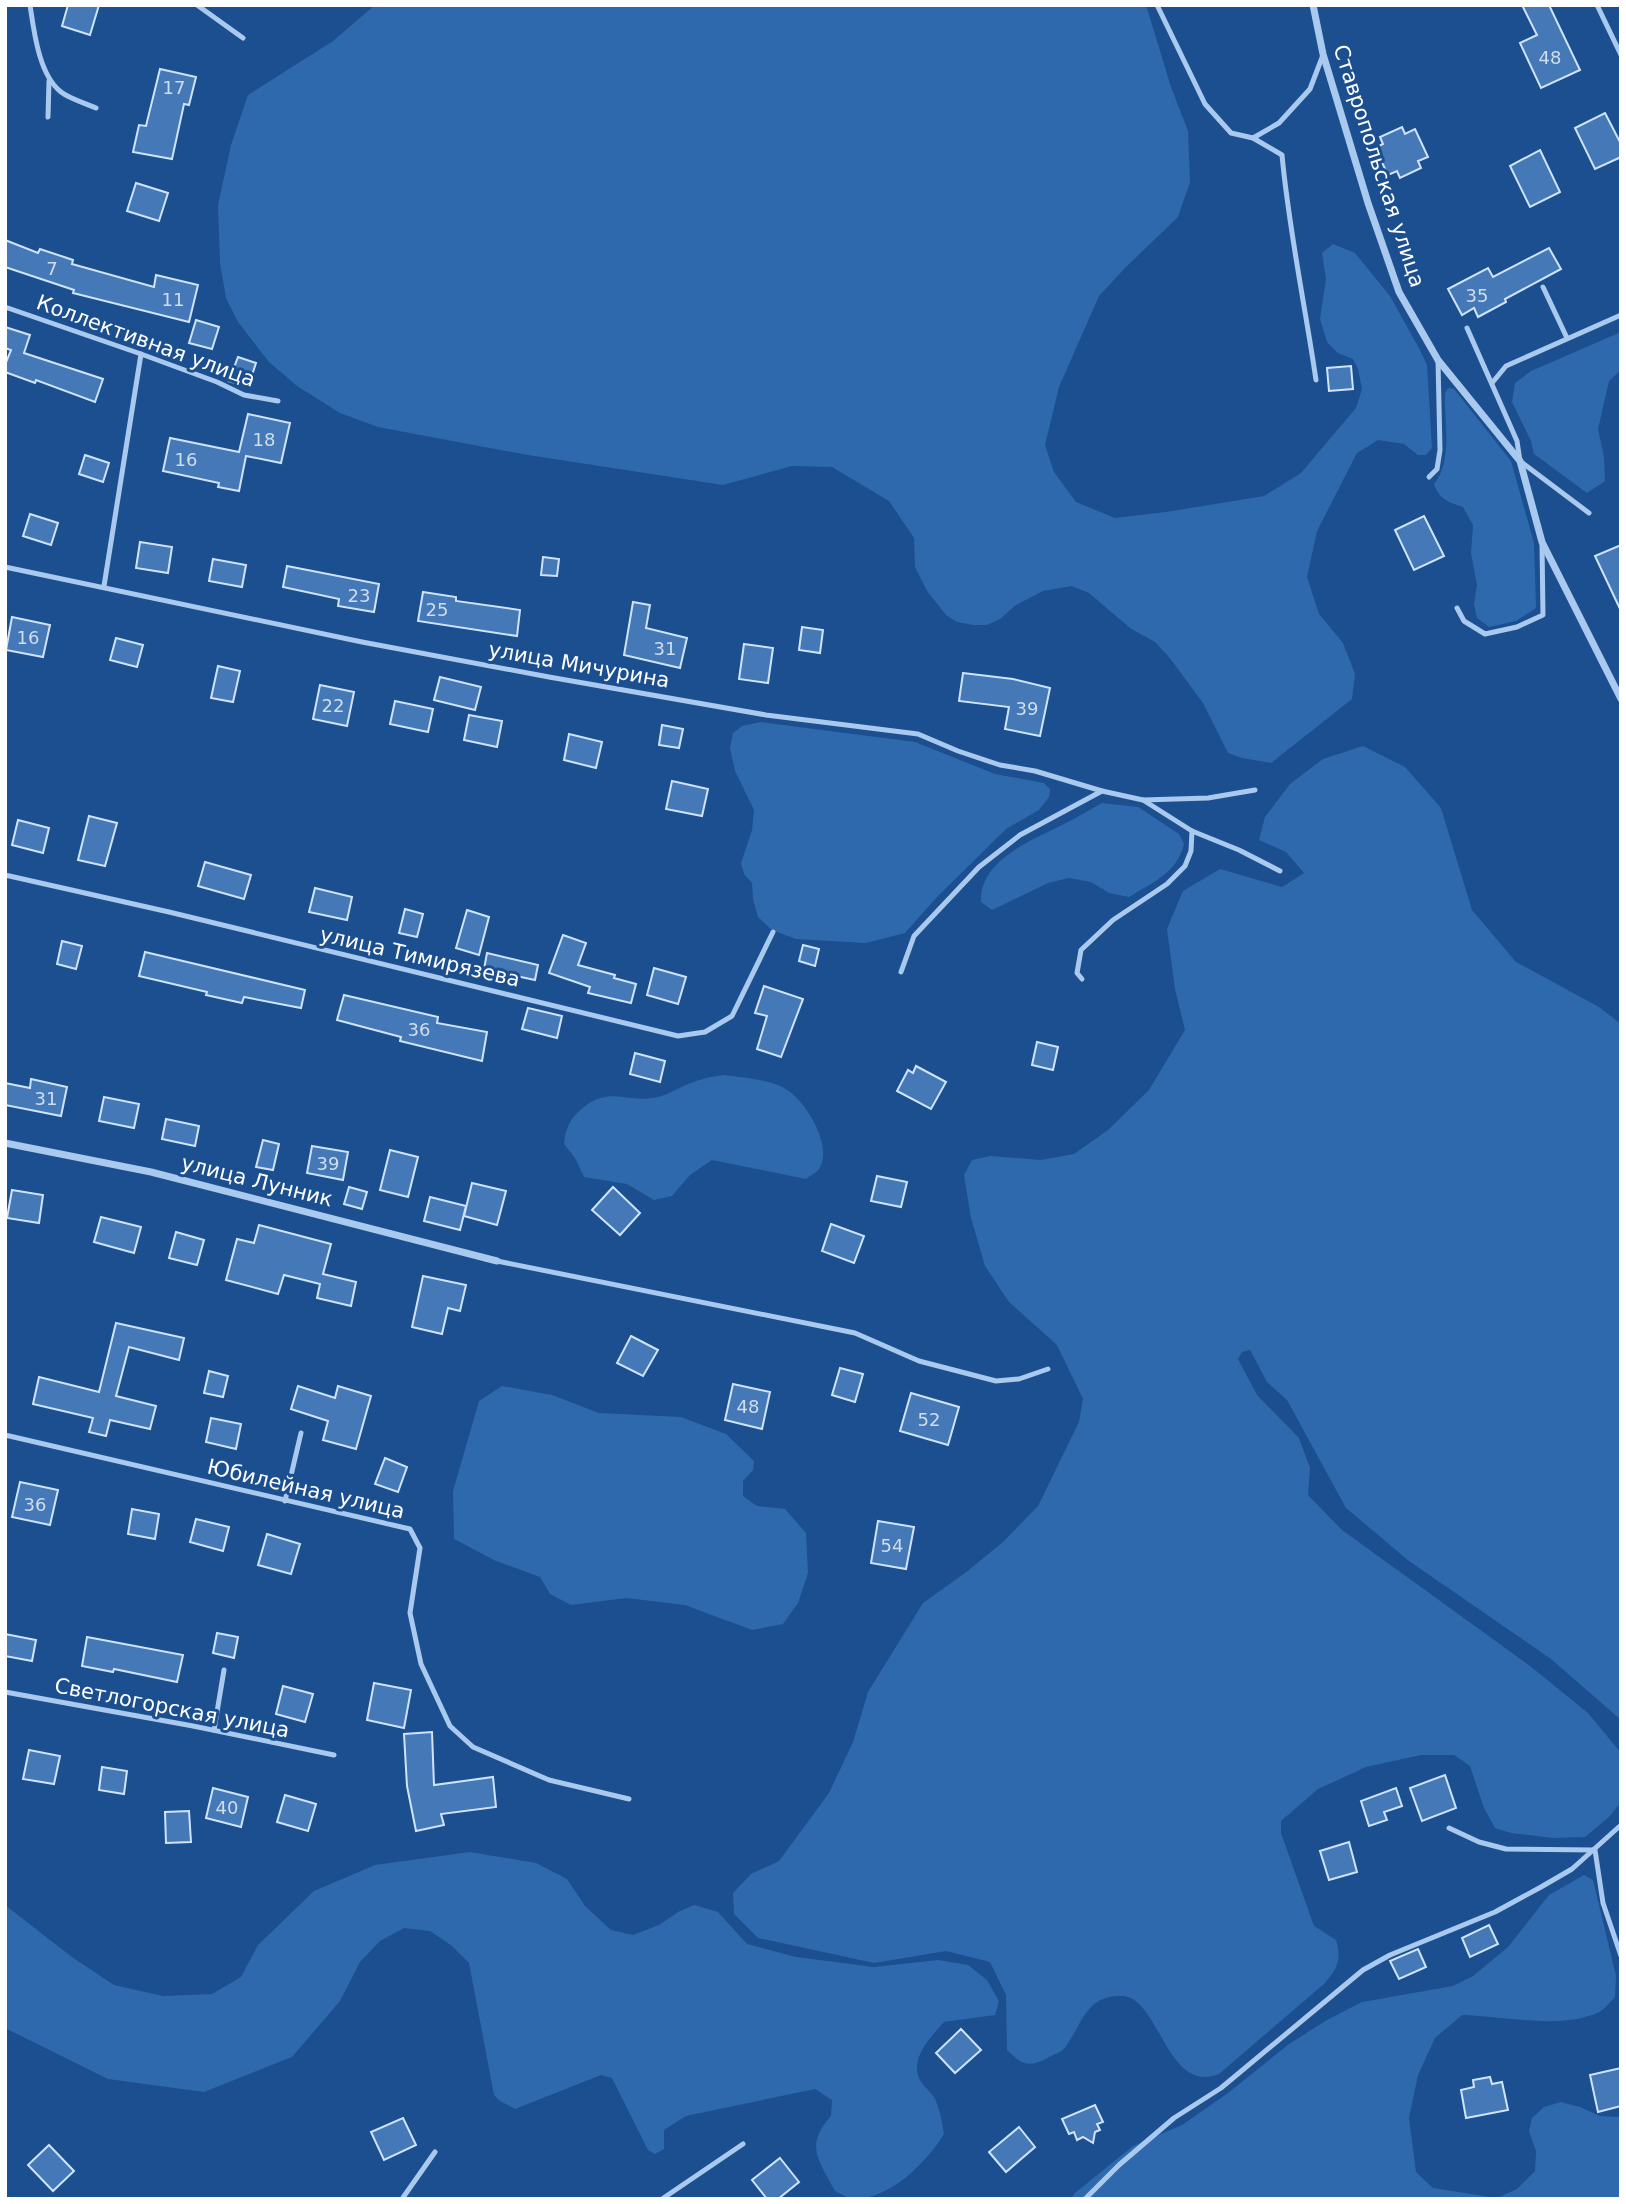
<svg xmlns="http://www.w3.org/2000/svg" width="1626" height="2204" viewBox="0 0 1626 2204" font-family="'DejaVu Sans',sans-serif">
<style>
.green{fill:#2e69ad}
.building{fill:#4478b7;stroke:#cfe3fa;stroke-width:2}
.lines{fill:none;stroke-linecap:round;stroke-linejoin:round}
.service{stroke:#a9c9ee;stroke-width:5}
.minor{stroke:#a9c9ee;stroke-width:7}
.labels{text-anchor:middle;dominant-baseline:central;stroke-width:6;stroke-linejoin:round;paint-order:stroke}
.number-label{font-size:18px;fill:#d0dded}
.street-label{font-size:21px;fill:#fff;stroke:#1b4f8f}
</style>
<rect width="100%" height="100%" fill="#1b4f8f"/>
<g class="green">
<polygon points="375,5 1146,5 1171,87 1188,131 1190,182 1178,217 1125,268 1099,296 1059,387 1045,445 1054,472 1076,502 1115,518 1166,512 1264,496 1301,473 1356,408 1362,389 1358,369 1353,359 1338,353 1327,342 1320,319 1326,279 1322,253 1333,244 1355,253 1390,296 1420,350 1427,365 1432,448 1426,455 1418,455 1404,444 1378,440 1357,453 1317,531 1307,577 1319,614 1343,643 1355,674 1352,699 1271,763 1242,758 1228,753 1203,703 1169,657 1155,642 1130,628 1089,593 1072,586 1043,591 1016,605 1000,619 987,625 973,625 957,622 946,615 927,591 915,567 914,538 889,501 832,467 792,466 723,485 528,455 378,427 340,413 297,386 269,362 238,322 226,298 220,263 218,205 231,145 248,95 333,41"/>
<polygon points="1621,332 1621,370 1609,381 1598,429 1604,457 1605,481 1587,493 1534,454 1531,441 1512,402 1515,383 1531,371"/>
<path d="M1448 388 1454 389 1511 461 1534 543 1536 608 1516 621 1489 627 1477 618 1474 604 1477 585 1471 553 1473 525 1463 507C1448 502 1439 499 1434 484 1453 460 1444 423 1445 393Z"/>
<polygon points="761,722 915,742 995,774 1044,783 1050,789 1049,797 1039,810 1006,829 936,898 905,933 866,943 796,939 772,930 758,917 753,899 752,883 744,874 741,863 752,830 754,810 735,771 730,748 733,733 742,726"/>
<path d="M1363 746 1405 767 1441 808 1472 910 1516 962 1599 1007 1621 1024V1720L1551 1659 1409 1561 1346 1508 1287 1400 1267 1382 1250 1350 1242 1352 1238 1359 1257 1395 1299 1438 1310 1468 1308 1495 1342 1530 1530 1666 1588 1713 1621 1753V1802L1609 1817 1585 1837 1553 1838 1511 1833 1495 1828 1484 1808 1470 1766 1454 1755H1421L1366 1767 1318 1789 1281 1821V1833L1314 1926 1336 1940C1342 1960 1337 1969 1324 1984L1219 2074C1167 2095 1160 1999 1123 1996 1086 1994 1083 2023 1066 2046 1063 2051 1058 2053 1053 2055 1031 2067 1025 2068 1007 2050L1006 1995 990 1962 946 1951 874 1963 758 1938 734 1914 733 1893 751 1874 779 1861 829 1793 853 1742 868 1692 923 1603 965 1573 1003 1542 1038 1506 1079 1422 1083 1399 1057 1345 1009 1302 985 1266 971 1218 964 1175 972 1160 990 1156 1041 1160 1074 1154 1108 1130 1149 1090 1185 1030 1175 989 1167 929 1183 891 1220 869 1282 887 1304 873 1286 852 1259 840 1265 817 1290 784 1323 759Z"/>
<path d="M1102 803 1138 807 1179 834 1184 844C1178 872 1152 883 1129 897L1109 893 1091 882 1069 878 1048 883 992 910 981 902C979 862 1029 841 1058 827 1073 820 1087 811 1102 803Z"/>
<path d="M725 1075C743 1078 768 1079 784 1088 805 1099 834 1146 819 1169 817 1172 810 1176 806 1179L712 1160 690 1175 672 1196 654 1200 627 1184 584 1177 575 1158 564 1144C566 1127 570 1118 584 1107 609 1087 625 1102 652 1098 665 1097 676 1089 688 1084 700 1079 712 1076 725 1075Z"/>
<polygon points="502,1386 552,1395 599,1413 681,1417 726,1434 754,1461 753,1470 743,1481 743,1496 757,1506 785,1509 806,1533 808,1573 798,1603 783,1624 752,1630 685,1605 626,1598 571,1605 550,1594 540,1577 496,1561 454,1539 453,1491 479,1401"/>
<path d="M470 1852 536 1863 567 1879 585 1906 611 1930 633 1935 659 1925 678 1912 694 1905 718 1912 747 1944 796 1957 874 1967 938 1960 968 1965 987 1980 999 2001 995 2015 944 2022C931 2037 909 2058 920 2080 923 2086 930 2091 934 2097 940 2109 942 2121 944 2134 927 2162 891 2198 856 2199 849 2199 841 2194 835 2191 819 2160 804 2146 831 2116L832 2100 815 2089 686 2116 664 2130V2149L655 2154 648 2150 612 2078 601 2075 515 2109 500 2101 494 2095 469 1963 452 1946 430 1931 404 1928 380 1941 360 1962 340 2001 292 2057 204 2092 108 2079 5 2028V1905L72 1957 114 1985 163 1996 212 1994 241 1977 258 1945 314 1891 375 1865Z"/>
<path d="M1584 1875 1593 1880 1616 1976 1615 1997C1610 2002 1605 2009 1599 2012 1562 2030 1503 2016 1462 2015L1435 2038 1418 2075 1409 2118 1416 2172 1433 2188 1497 2198 1517 2189 1535 2171 1536 2151 1529 2131 1532 2118 1544 2107 1561 2102 1580 2107 1600 2116 1621 2117V2199H1071L1075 2193 1133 2146 1182 2125 1228 2093 1289 2044 1327 2020 1362 2002 1453 1986 1473 1976 1508 1947 1549 1895Z"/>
</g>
<g class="building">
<polygon points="68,5 99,5 90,35 62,26"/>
<polygon points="1522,5 1549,5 1580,70 1541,88 1520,43 1537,35"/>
<polygon points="160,69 196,77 189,105 184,104 172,159 133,152 139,125 146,126"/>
<polygon points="1605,113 1621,144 1621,157 1595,169 1575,128"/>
<polygon points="1402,127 1405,134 1415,129 1428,157 1418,161 1421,168 1400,178 1397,171 1388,175 1375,148 1383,144 1380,137"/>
<polygon points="1540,150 1560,192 1530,207 1510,166"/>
<polygon points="136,183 168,193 159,221 127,211"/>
<polygon points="5,240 38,253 40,249 73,260 72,264 154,287 156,275 198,285 189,322 73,293 74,290 5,267"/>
<polygon points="1549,248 1561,269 1505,299 1506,302 1478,317 1474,308 1462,315 1448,289 1488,268 1493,277"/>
<polygon points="196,320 219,327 212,349 189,343"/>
<polygon points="5,327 30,335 24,353 103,379 95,402 36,380 35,383 5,372 5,365 11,350 5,348"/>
<polygon points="238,357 256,363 248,387 229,381"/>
<polygon points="1351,366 1353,389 1329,391 1327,368"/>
<polygon points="248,414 290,423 281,463 246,456 239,491 218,487 219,483 163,471 170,438 239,452"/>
<polygon points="85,455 109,463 103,482 79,474"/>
<polygon points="30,514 58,523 51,545 23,536"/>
<polygon points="1424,516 1444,556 1414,570 1395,530"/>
<polygon points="140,542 172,547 168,573 136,568"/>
<polygon points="1621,545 1621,611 1595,556"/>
<polygon points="543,557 559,559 557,576 541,575"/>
<polygon points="213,559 246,565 242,587 209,581"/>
<polygon points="287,566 379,584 374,612 338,606 339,599 283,587"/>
<polygon points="423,592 456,597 456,601 520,610 517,636 418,621"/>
<polygon points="633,602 650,605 646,628 687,638 680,668 624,655"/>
<polygon points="12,617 50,625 43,657 6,650"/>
<polygon points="802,627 823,630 820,653 799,650"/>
<polygon points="116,638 143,645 137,667 110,660"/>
<polygon points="744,644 773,648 768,683 739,679"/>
<polygon points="218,666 240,671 233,702 211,698"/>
<polygon points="963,673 1013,679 1050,688 1040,736 1005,729 1009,707 959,701"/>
<polygon points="440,677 481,687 475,710 434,700"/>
<polygon points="320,685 354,692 347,726 313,719"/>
<polygon points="395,701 433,709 428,732 390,724"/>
<polygon points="469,715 502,721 497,747 464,740"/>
<polygon points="662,725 683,729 679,748 659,745"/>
<polygon points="569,734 602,742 596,768 564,760"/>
<polygon points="672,781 708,789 702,816 666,809"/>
<polygon points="89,816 117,823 105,866 78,860"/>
<polygon points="18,820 49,828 43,853 12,845"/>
<polygon points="205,862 251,875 244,899 198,886"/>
<polygon points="315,888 352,897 347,920 309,912"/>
<polygon points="405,909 423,914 417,937 399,933"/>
<polygon points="467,910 489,917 479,955 456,948"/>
<polygon points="563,935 586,943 578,965 615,975 614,978 636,984 631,1003 588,993 590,987 549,973"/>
<polygon points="62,941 82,946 76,969 57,964"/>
<polygon points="803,945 819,949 815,966 799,961"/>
<polygon points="145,952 305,990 301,1008 244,997 242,1003 206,995 207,992 139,976"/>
<polygon points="487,953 538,965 535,980 484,969"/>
<polygon points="654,968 686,977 678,1004 647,995"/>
<polygon points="764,986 803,999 781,1057 757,1049 767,1016 755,1013"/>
<polygon points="344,995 438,1017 437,1023 487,1032 482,1061 400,1041 401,1037 337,1020"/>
<polygon points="528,1008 562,1016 557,1038 522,1029"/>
<polygon points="1037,1042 1058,1047 1053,1070 1032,1065"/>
<polygon points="635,1053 665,1061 660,1082 630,1074"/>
<polygon points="916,1066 946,1082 931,1109 897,1091 908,1070 913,1073"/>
<polygon points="31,1079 67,1087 61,1116 5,1105 5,1083 30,1088"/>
<polygon points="104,1097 139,1104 134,1128 99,1121"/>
<polygon points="166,1119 199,1126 195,1146 162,1139"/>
<polygon points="263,1140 279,1144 273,1170 256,1167"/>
<polygon points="312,1146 348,1152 343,1180 307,1173"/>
<polygon points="390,1150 418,1157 408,1197 380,1190"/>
<polygon points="877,1176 907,1182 901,1207 871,1201"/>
<polygon points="472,1183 506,1191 497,1225 464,1216"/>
<polygon points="349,1187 367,1192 362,1209 344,1204"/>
<polygon points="613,1187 640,1213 620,1235 592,1210"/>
<polygon points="12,1190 43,1195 39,1223 7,1218"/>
<polygon points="430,1197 466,1206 460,1230 424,1221"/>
<polygon points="101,1217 141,1227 134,1253 94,1242"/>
<polygon points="831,1224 864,1236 854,1263 822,1251"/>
<polygon points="259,1225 331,1244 323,1274 356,1282 351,1306 317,1298 320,1284 284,1275 278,1294 226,1280 237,1239 254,1243"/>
<polygon points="176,1232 204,1240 197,1265 169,1258"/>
<polygon points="423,1276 466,1285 460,1311 448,1308 442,1334 412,1327"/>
<polygon points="116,1323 184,1338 179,1360 129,1347 116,1396 156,1406 150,1429 110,1420 106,1436 89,1432 93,1418 33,1404 39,1377 99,1392"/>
<polygon points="631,1336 658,1350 643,1376 617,1363"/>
<polygon points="840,1368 863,1374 855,1402 832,1395"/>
<polygon points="209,1371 228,1376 223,1397 204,1393"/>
<polygon points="733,1384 770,1392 762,1429 725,1420"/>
<polygon points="298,1386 335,1398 338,1386 371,1396 356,1449 323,1440 328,1421 291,1409"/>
<polygon points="911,1393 959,1407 948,1445 900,1431"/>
<polygon points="211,1418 241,1424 236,1449 206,1442"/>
<polygon points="385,1458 407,1467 398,1492 375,1484"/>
<polygon points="20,1482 58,1490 50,1525 12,1517"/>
<polygon points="132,1509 159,1514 155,1539 128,1534"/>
<polygon points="196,1519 229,1527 223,1551 190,1542"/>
<polygon points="878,1521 914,1527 906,1569 871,1563"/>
<polygon points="267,1534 300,1544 291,1574 258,1565"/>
<polygon points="217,1633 238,1637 234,1658 213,1653"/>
<polygon points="5,1634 36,1640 32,1661 5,1656"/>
<polygon points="87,1637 183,1655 177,1682 114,1669 113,1672 82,1666"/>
<polygon points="374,1683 411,1690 404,1728 367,1720"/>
<polygon points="283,1686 313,1694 305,1722 276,1714"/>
<polygon points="432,1732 434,1785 493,1777 496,1807 441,1814 444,1825 416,1831 407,1786 404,1734"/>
<polygon points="29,1750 60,1756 54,1784 23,1779"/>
<polygon points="102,1767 127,1771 124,1794 99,1790"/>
<polygon points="1445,1775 1456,1808 1422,1821 1410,1788"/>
<polygon points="213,1788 248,1797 241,1827 206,1818"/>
<polygon points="1396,1788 1402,1806 1384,1812 1387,1820 1369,1826 1361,1801"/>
<polygon points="285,1795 316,1804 308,1831 277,1822"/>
<polygon points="189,1811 191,1842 166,1843 165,1812"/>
<polygon points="1349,1842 1357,1872 1329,1880 1320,1851"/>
<polygon points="1489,1925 1498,1944 1470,1957 1462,1938"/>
<polygon points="1418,1949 1426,1967 1399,1979 1390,1961"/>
<polygon points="961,2029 981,2050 955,2073 936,2053"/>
<polygon points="1621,2068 1621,2106 1598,2112 1590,2075"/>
<polygon points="1490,2077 1492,2084 1502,2082 1508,2110 1466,2118 1461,2090 1474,2087 1473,2080"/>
<polygon points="1095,2105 1103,2122 1097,2124 1100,2130 1095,2132 1093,2143 1083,2137 1077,2140 1074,2132 1069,2134 1062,2119"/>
<polygon points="403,2118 416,2145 384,2160 371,2132"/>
<polygon points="1019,2127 1035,2147 1006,2172 989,2152"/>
<polygon points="49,2145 74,2171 53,2191 28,2165"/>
<polygon points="780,2158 799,2182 778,2199 767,2199 752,2180"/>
</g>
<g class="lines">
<g class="service">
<path d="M30 5C34 32 39 75 61 92 70 99 85 103 96 108"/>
<polyline points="197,5 243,38"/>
<path d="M1157 5 1205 104 1231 133 1253 138 1282 155C1289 231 1305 305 1316 380"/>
<polyline points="1597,5 1621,55"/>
<polyline points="48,117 49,81"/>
<polyline points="1253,138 1279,123 1310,89 1323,55"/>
<polyline points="1543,287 1567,338"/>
<polyline points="5,307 141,354 217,382 244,395 278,401"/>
<polyline points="1467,328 1517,441 1520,461 1589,513"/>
<polyline points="1492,383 1506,366 1621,315"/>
<polyline points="1429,477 1437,469 1440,450 1438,360"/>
<polyline points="5,567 362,642 549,677 766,715 918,734 958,751 1000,765 1035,771 1102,791 1143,800 1208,798 1255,790"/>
<polyline points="104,586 141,354"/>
<polyline points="1457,608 1464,621 1485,634 1517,627 1543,615 1542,544"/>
<polyline points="1143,800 1192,831 1239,850 1280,871"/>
<polyline points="5,875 169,912 678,1036 705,1032 732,1016 773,932"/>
<polyline points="901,972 914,936 979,867 1020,835 1102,791"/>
<polyline points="1082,979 1077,973 1081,950 1113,920 1167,884 1185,866 1191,851 1192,831"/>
<polyline points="497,1261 855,1333 919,1361 996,1381 1019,1379 1048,1369"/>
<polyline points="5,1435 410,1529 420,1548 410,1613 421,1664 450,1726 473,1747 549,1780 629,1799"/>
<polyline points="285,1501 301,1433"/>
<polyline points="5,1692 193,1726 334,1755"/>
<polyline points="214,1730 224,1670"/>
<polyline points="1449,1828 1479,1842 1506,1849 1595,1850 1603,1903 1621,1956"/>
<polyline points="402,2199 435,2152"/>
<polyline points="662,2199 743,2144"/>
<polyline points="1085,2199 1119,2165 1174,2118 1221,2088 1363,1970 1390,1955 1495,1912 1541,1887 1572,1869 1621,1825"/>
</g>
<g class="minor">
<polyline points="1313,5 1323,54 1368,203 1399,292 1438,360 1520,461 1542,542 1621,699"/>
<polyline points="5,1143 151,1172 497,1261"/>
</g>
</g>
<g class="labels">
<g class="number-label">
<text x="1550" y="57">48</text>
<text x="174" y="87">17</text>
<text x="52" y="268">7</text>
<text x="1477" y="295">35</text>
<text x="173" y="299">11</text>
<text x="264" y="439">18</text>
<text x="186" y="459">16</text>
<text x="359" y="595">23</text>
<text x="437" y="609">25</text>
<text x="28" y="637">16</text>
<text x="665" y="648">31</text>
<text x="333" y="705">22</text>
<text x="1027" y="708">39</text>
<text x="419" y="1029">36</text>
<text x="46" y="1098">31</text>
<text x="328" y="1163">39</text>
<text x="748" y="1406">48</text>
<text x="929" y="1419">52</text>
<text x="35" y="1504">36</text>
<text x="892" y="1545">54</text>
<text x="227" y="1807">40</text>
</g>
<g class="street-label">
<text transform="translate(1379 166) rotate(72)">Ставропольская улица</text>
<text transform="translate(146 341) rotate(20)">Коллективная улица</text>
<text transform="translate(579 665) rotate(10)">улица Мичурина</text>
<text transform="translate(420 957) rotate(13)">улица Тимирязева</text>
<text transform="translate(257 1181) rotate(14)">улица Лунник</text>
<text transform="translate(306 1489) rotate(13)">Юбилейная улица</text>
<text transform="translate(172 1708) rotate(11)">Светлогорская улица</text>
</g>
</g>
<rect width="1626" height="2204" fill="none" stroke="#ffffff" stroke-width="14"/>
</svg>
